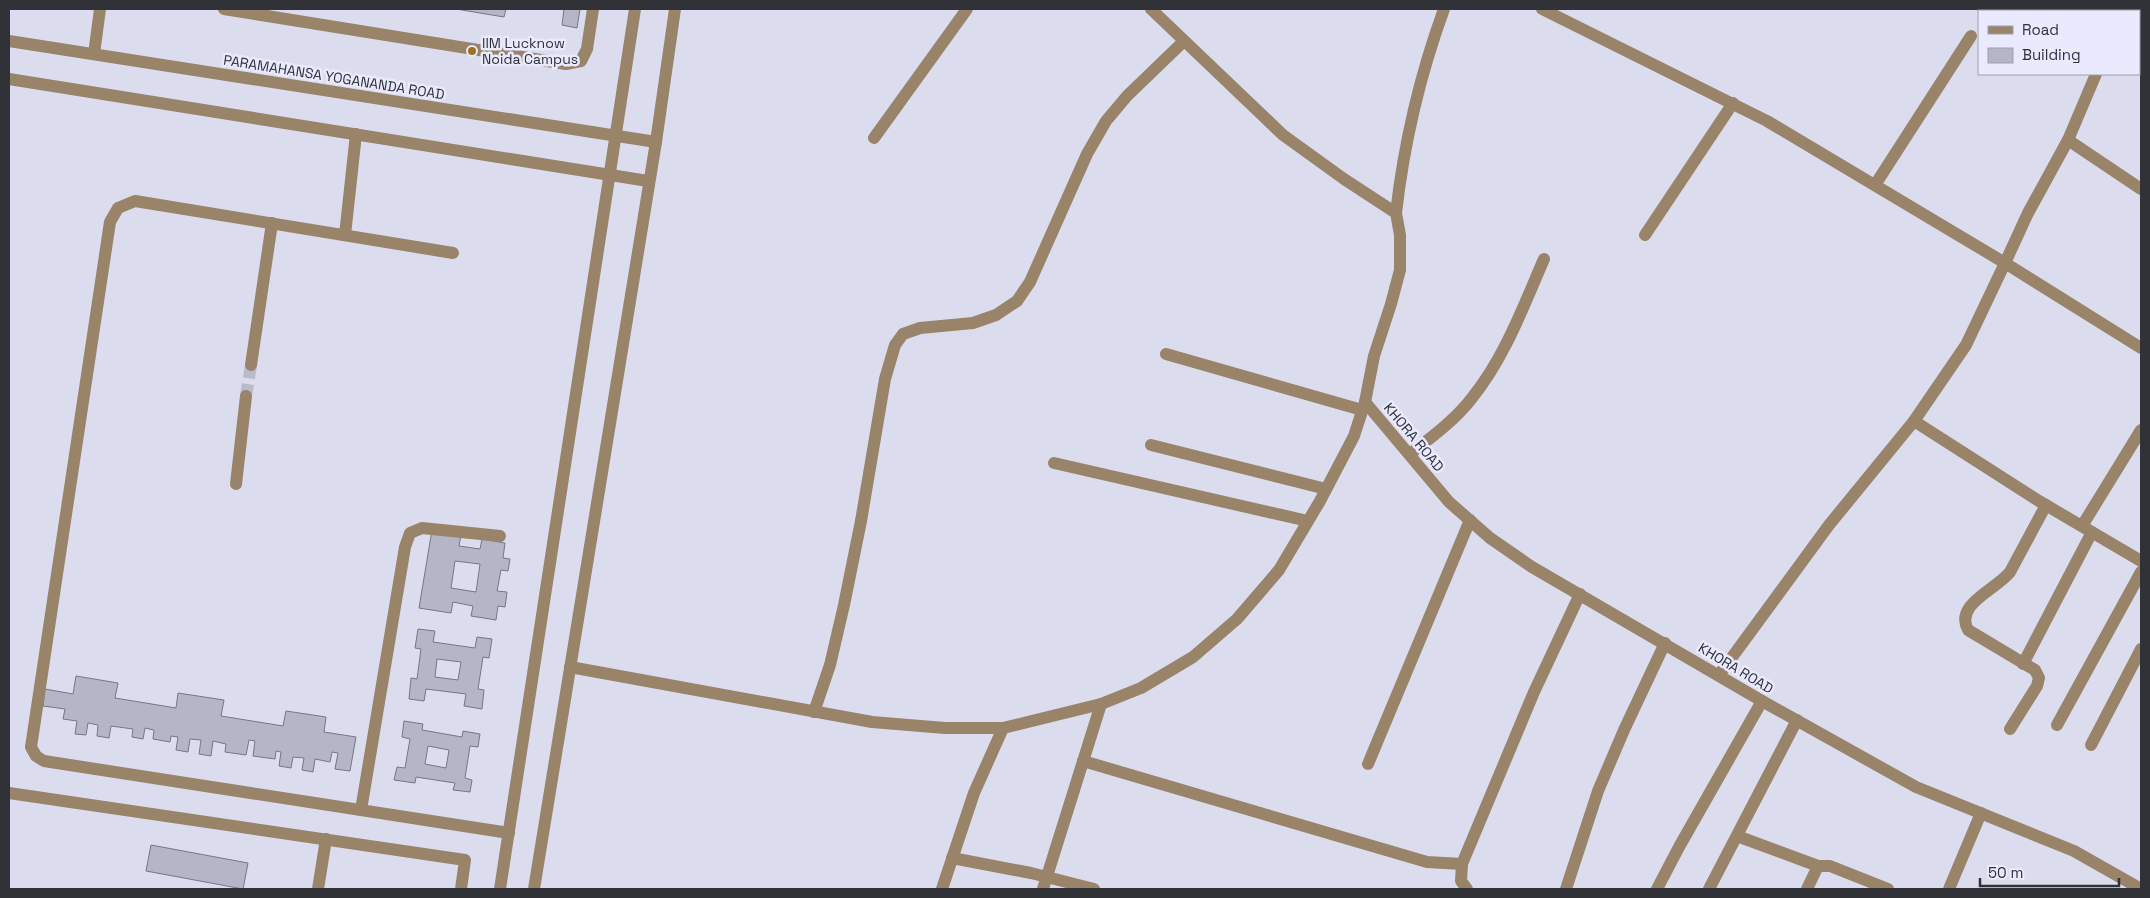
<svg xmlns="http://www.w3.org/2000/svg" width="2150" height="898" viewBox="0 0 2150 898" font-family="'Space Grotesk',sans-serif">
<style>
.building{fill:#b4b6c7;stroke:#757686;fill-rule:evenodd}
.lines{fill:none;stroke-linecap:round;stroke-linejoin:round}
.minor-tunnel{stroke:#b9bbca;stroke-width:12;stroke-dasharray:12 6;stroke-linecap:butt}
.minor{stroke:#99846a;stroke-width:12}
.poi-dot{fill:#a17025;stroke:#e9eafd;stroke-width:2}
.labels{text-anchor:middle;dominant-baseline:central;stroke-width:5;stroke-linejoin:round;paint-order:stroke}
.poi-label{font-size:14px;fill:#313138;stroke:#e9eafd;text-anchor:start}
.street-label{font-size:14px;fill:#313138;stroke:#e9eafd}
</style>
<rect width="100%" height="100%" fill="#dbddef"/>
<g class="building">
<polygon points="456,9 506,9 504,17"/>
<polygon points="564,9 580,9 577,28 562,25"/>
<path d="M432 530 461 535 459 546 480 549 482 539 505 543 503 558 510 559 508 571 501 570 497 591 507 592 505 607 498 606 496 620 471 616 473 606 453 602 451 613 419 608ZM455 561 480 564 476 592 451 588Z"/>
<path d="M418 629 435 631 433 642 475 648 477 637 492 639 489 658 483 657 478 689 484 690 482 709 464 706 466 694 426 689 424 701 409 699 411 678 417 679 421 649 415 648ZM437 659 461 662 458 680 435 677Z"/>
<polygon points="76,676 118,683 115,698 176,708 178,693 224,700 221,716 283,726 286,711 326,717 324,732 356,737 350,771 335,769 338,753 332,752 330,762 315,759 313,772 302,770 304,758 293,757 291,768 279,766 281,752 276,751 275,759 253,756 255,741 249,740 246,755 225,752 226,744 213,741 211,756 199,754 201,740 190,739 188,752 176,750 178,737 171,736 170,742 153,739 154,730 145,728 143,739 132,737 133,729 111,726 109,738 97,736 98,725 88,723 86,735 75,734 77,721 63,719 65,709 43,706 45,689 73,694"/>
<path d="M404 721 423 724 422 730 462 737 463 731 480 734 478 747 470 746 465 778 472 780 470 792 453 790 455 783 416 777 415 783 394 780 397 767 405 768 410 739 402 737ZM428 746 449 750 446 768 425 764Z"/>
<polygon points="151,845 248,863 243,889 146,871"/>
</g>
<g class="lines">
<polyline class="minor-tunnel" points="246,396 251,365"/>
<g class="minor">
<polyline points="224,9 566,64 581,61 587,49 593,9"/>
<polyline points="1542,9 1767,121 2005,263 1966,345 1914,421 1829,525 1719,675"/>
<polyline points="2125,11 2127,9"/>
<polyline points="9,41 656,142"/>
<polyline points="94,54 100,9"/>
<polyline points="2096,74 2068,140 2028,213 2005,263 2141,348"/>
<polyline points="9,79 648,181"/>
<polyline points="874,138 967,9"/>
<polyline points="2068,140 2141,189"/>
<polyline points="1875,185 1971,36"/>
<path d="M1396 213C1404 143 1420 75 1444 9"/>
<polyline points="345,235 356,134"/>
<polyline points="1645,235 1733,103"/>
<polyline points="453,253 135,201 118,208 110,222 31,747 36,756 44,761 509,833"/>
<polyline points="1166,354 1362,410"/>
<polyline points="251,365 272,223"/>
<polyline points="1365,402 1449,502 1490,538 1532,567 1762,701 1916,787 2074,851 2141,889"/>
<polyline points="1914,421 2039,501 2141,561"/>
<polyline points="1151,445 1326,489"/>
<path d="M1410 454C1432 437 1455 420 1472 398 1505 357 1523 307 1544 259"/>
<polyline points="1054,463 1308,521"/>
<polyline points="236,484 246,396"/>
<polyline points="2082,526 2141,430"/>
<polyline points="2023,664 2092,532"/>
<polyline points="570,667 872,722 945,728 1003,728 1101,704 1141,688 1193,657 1237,619 1279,570 1320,501 1354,436 1365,402 1374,356 1391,304 1400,270 1400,235 1396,213 1344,179 1283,135 1151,9"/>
<polyline points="814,712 830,665 844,605 861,521 885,379 895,345 903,334 920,328 973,323 996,315 1017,301 1030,282 1087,154 1106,121 1127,96 1184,41"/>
<polyline points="2057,725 2141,572"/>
<path d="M2010 729 2037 686 2039 678 2035 670 1968 630C1954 604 1996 590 2010 572L2046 505"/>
<polyline points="2091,745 2141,649"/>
<polyline points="1083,761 1427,862 1462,864"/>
<polyline points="1368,764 1470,520"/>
<polyline points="9,793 465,860 461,889"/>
<polyline points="361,810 405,547 410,533 422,528 500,536"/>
<polyline points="1737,836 1818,866 1830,866 1888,889"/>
<polyline points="952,858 1031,873 1094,889"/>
<polyline points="318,889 326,839"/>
<polyline points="500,889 635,9"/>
<polyline points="534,889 656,142 675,9"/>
<polyline points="942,889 974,793 1003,728"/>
<polyline points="1043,889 1101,704"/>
<polyline points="1467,889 1461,881 1462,864 1534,692 1580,594"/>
<polyline points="1566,889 1598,791 1624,730 1665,643"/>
<polyline points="1657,889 1679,847 1762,701"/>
<polyline points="1709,889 1797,720"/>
<polyline points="1807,889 1818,866"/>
<polyline points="1949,889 1981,813"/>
</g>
</g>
<circle class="poi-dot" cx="472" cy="51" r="5"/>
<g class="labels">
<g class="poi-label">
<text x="482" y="43">IIM Lucknow<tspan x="482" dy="16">Noida Campus</tspan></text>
</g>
<g class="street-label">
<text transform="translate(334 77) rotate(9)">PARAMAHANSA YOGANANDA ROAD</text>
<text transform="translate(1414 437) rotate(50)">KHORA ROAD</text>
<text transform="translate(1736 668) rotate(31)">KHORA ROAD</text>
</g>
</g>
<rect width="2150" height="898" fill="none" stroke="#313138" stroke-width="20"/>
<rect x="1978" y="10" width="162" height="65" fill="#e9eafd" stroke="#9fa0ae"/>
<rect x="1988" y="26" width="25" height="8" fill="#99846a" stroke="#9fa0ae"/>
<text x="2022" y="35" font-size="15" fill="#313138">Road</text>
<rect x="1988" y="48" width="25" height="15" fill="#b4b6c7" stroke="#9fa0ae"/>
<text x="2022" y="60" font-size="15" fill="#313138">Building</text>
<path d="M1980 878v8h139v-8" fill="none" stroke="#313138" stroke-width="2.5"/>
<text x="1988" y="878" font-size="15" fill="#313138" stroke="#e9eafd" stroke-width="4" paint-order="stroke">50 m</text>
</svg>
